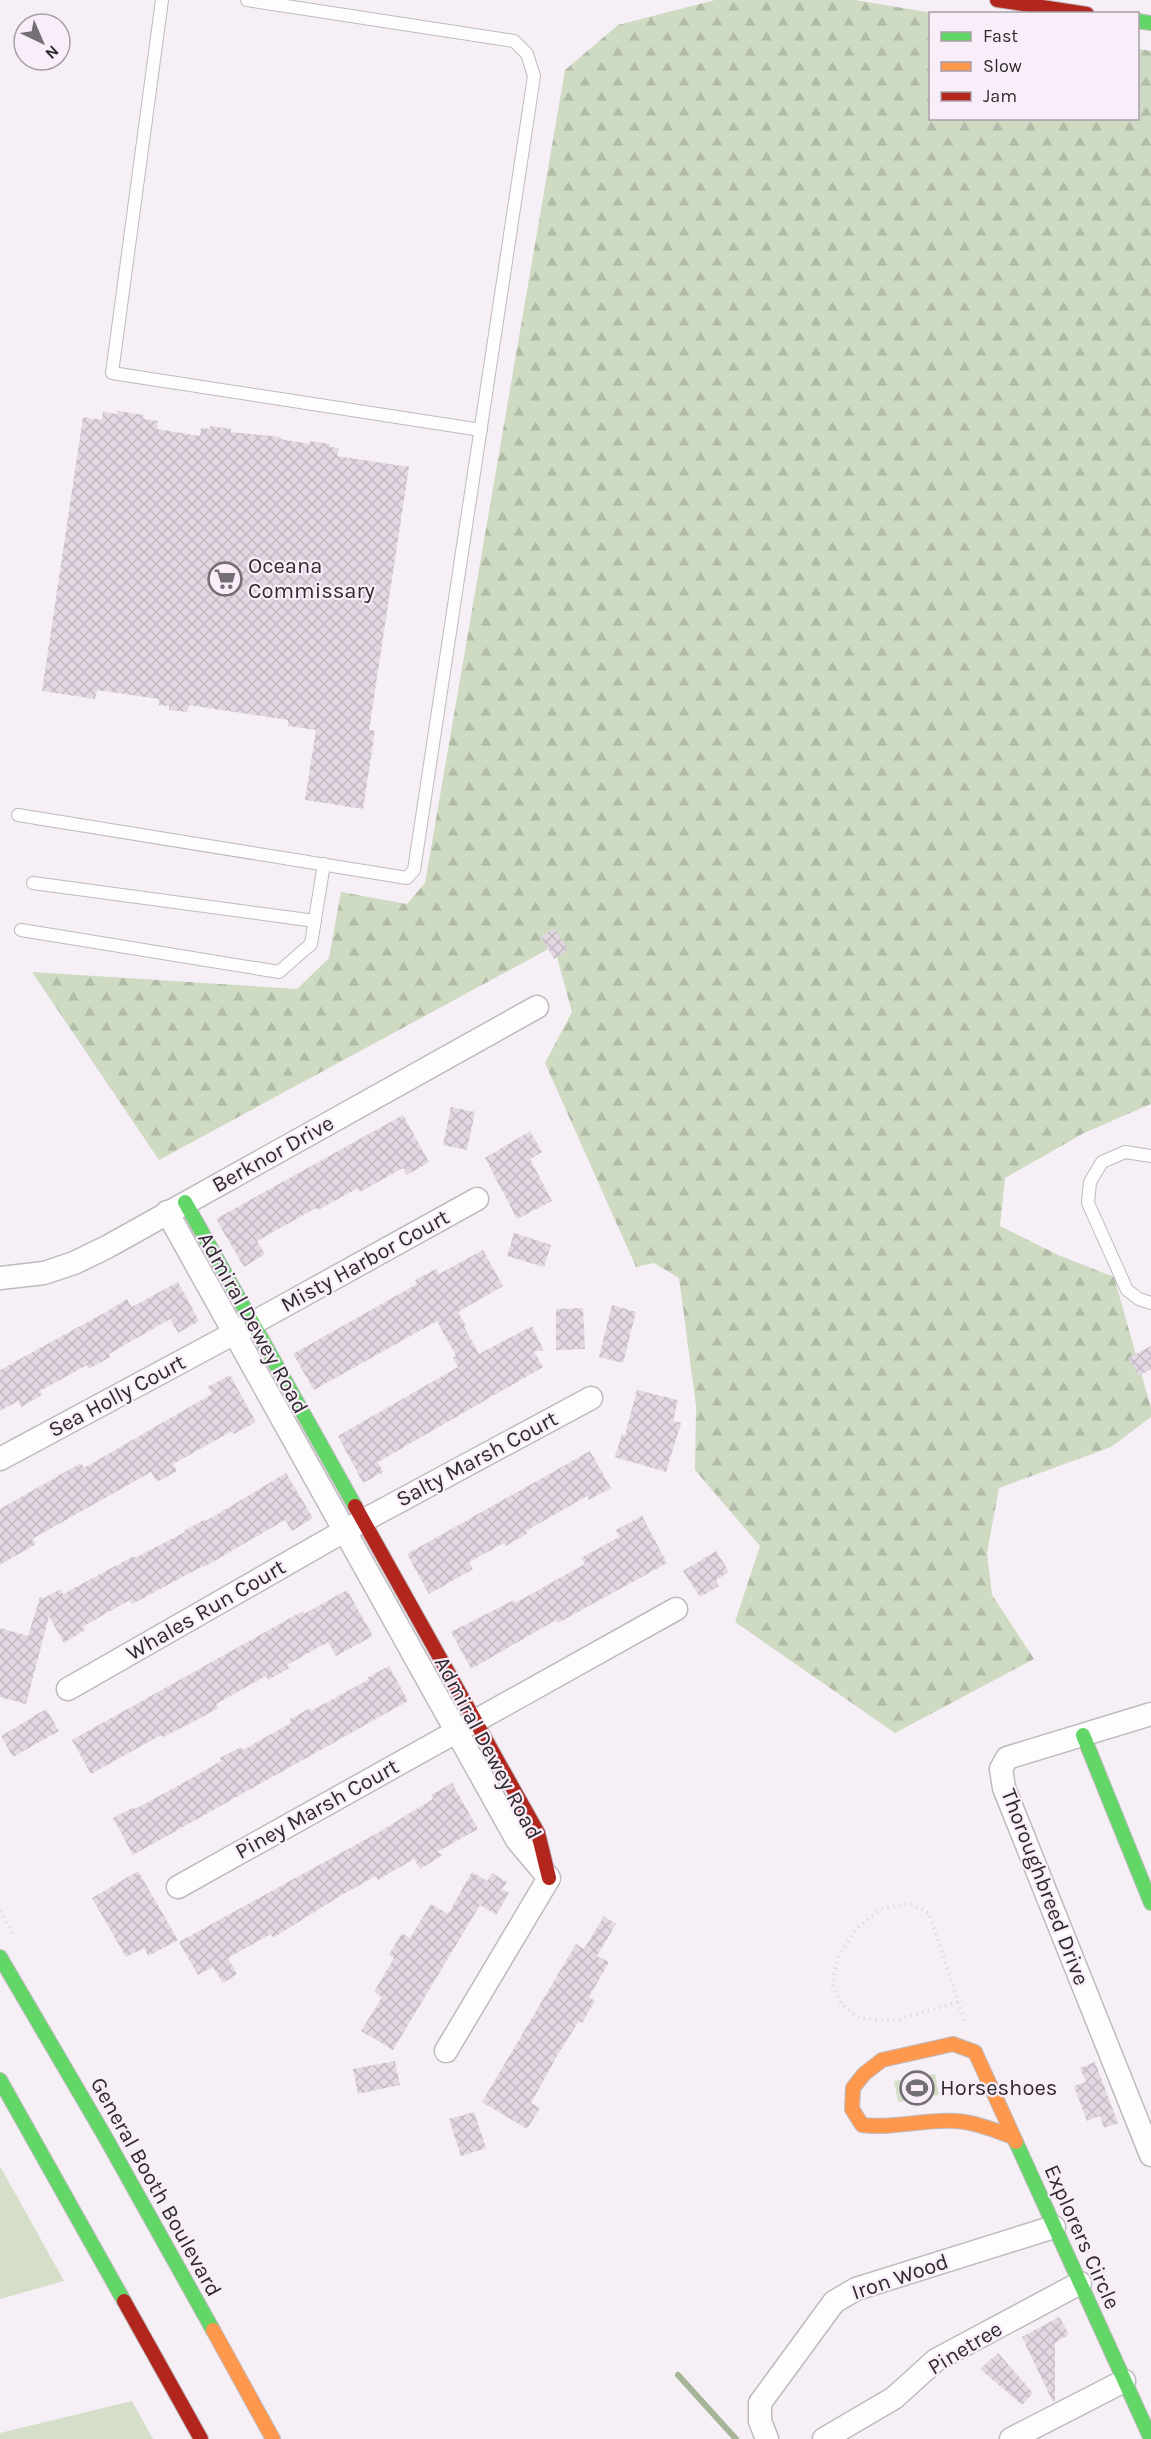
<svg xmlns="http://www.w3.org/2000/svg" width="1151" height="2439" viewBox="0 0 1151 2439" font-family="Karla,sans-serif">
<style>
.forest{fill:url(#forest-firs)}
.park{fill:#d4dec9}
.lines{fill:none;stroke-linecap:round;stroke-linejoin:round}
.stream{stroke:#a6b597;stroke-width:6}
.building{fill:url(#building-cross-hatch)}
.lane-casing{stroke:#bebabe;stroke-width:14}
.street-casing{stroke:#bebabe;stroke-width:25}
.fast-casing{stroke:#bebabe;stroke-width:16}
.slow-casing{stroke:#bebabe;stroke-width:16}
.jam-casing{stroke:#bebabe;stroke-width:16}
.path{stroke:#e0dde0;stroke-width:4;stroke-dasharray:1.5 4.5;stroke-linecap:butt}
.lane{stroke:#fefdfe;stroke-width:12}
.street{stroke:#fefdfe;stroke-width:22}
.fast{stroke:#63d668;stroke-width:14}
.slow{stroke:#ff974d;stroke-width:14}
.jam{stroke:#b3261e;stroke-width:14}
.labels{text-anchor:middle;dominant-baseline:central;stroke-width:4.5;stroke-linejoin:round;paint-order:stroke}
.poi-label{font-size:22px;fill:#2e2a2e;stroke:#f8edf9;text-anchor:start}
.street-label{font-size:22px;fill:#2e2a2e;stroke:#f8edf9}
</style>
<defs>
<pattern id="forest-firs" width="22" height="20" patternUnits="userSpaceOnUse" patternTransform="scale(1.5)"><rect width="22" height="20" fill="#cedac2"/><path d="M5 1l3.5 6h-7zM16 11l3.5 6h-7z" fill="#b1bba7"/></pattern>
<pattern id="building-cross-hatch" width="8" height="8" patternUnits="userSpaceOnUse" patternTransform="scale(1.5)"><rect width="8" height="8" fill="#e2d7e2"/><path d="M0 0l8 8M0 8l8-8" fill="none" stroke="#c2b9c2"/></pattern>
</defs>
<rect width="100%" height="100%" fill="#f6f0f6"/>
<polygon class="forest" points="715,0 855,0 933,13 930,14 930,118 1138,118 1138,49 1151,51 1151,1104 1084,1133 1005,1178 1000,1226 1058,1255 1114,1277 1151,1408 1151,1417 1111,1447 999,1488 987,1553 992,1595 1034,1659 895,1733 735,1622 760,1546 695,1470 696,1406 679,1278 654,1263 636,1267 545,1063 572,1012 554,946 159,1160 32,972 297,989 329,958 341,892 407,904 425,883 565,70 618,25"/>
<g class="park">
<polygon points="935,2074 939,2095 898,2102 894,2081"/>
<polygon points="0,2166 64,2281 0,2299"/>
<polygon points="132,2401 153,2439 0,2439 0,2433"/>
</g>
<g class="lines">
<polyline class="stream" points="678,2375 736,2439"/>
</g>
<g class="building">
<polygon points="117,411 144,415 143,419 158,421 157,429 200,436 201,428 210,429 210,426 231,429 231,432 281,437 280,439 310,444 310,441 330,444 330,447 339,448 337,456 409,467 369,730 375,731 363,809 305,800 316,730 288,726 288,720 189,705 187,712 169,710 169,706 159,705 159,699 97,690 95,699 42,691 83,417 102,420 103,412 117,414"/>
<polygon points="555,929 568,950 554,959 541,936"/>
<polygon points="451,1107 475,1112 467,1150 443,1145"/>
<polygon points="403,1115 429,1162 407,1175 403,1168 360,1192 358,1188 318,1210 316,1208 257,1241 265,1254 244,1267 216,1219"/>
<polygon points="530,1131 542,1152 530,1159 552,1201 517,1219 485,1158"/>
<polygon points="514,1233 551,1245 544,1267 507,1256"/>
<polygon points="483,1250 503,1286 458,1312 466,1326 464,1327 479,1354 532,1326 544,1351 534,1351 543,1367 378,1462 383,1472 363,1483 338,1436 458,1367 453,1358 456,1356 437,1321 314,1390 293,1354 417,1284 415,1280 436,1269 439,1274"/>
<polygon points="178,1282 199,1321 178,1333 170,1319 109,1354 110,1357 89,1369 87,1365 40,1391 42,1395 21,1407 18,1401 0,1411 0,1370 106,1312 127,1299 132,1307"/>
<polygon points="612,1305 636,1312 623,1363 599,1357"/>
<polygon points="583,1308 585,1349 556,1350 556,1309"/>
<polygon points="1151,1346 1151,1369 1139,1376 1128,1358"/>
<polygon points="230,1375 256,1422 234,1434 232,1431 173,1464 177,1471 157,1482 151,1472 32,1539 36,1544 0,1565 0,1509 81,1463 84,1468 167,1420 212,1394 208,1387"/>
<polygon points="637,1390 678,1400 673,1421 681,1423 666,1472 615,1457 622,1434 625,1435"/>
<polygon points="590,1451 611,1488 589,1500 587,1496 526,1531 528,1533 506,1546 504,1543 469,1562 473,1569 429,1594 407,1554"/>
<polygon points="286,1473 313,1518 292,1531 285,1520 204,1567 203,1566 132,1604 130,1600 82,1627 85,1630 64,1643 49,1616 26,1704 0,1697 0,1628 28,1636 40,1597 44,1598 60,1589 63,1594 134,1556 135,1558 185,1532 184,1531 205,1519 206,1521"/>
<polygon points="642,1516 667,1563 558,1623 556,1620 471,1669 451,1632 514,1600 515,1603 585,1564 581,1558 619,1537 616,1530"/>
<polygon points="716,1551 729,1572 716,1580 719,1586 700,1597 683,1571"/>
<polygon points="347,1590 373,1636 336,1656 328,1642 287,1665 289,1668 268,1680 266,1676 216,1704 218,1708 197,1720 163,1737 161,1735 91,1774 72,1740 303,1611 304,1614"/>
<polygon points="389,1666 408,1701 133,1855 113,1818 134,1807 135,1809 185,1782 221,1761 220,1758 241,1747 243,1750 291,1723 289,1720 310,1708 311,1711 368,1680 367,1678"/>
<polygon points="46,1709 59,1731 13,1757 1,1736"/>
<polygon points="452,1783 478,1829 437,1852 443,1855 420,1869 414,1859 378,1880 376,1876 340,1896 273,1938 271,1934 228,1958 237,1974 223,1983 213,1967 198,1975 179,1942 379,1832 433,1799 431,1795"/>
<polygon points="138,1871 178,1940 148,1956 144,1948 126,1957 92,1898"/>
<polygon points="472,1872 487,1881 492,1873 507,1882 502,1889 509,1893 496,1915 480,1905 393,2050 361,2031 382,1997 374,1992 394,1958 389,1955 402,1933 410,1938 431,1904 448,1914"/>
<polygon points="604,1916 616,1924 597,1956 609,1962 589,1997 595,2001 582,2023 579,2021 558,2054 531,2103 540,2108 527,2129 482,2102 576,1944 584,1949"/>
<polygon points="395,2061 400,2085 358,2094 353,2069"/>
<polygon points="1095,2062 1118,2123 1104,2128 1100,2116 1087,2121 1074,2086 1086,2082 1080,2068"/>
<polygon points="474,2112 486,2148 461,2156 449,2119"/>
<polygon points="1059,2317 1069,2334 1055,2343 1055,2401 1053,2402 1022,2337"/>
<polygon points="998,2353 1033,2393 1022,2405 980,2369"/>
</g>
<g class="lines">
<defs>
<g id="lane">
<polyline points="162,0 112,373 481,430"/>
<polyline points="18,815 407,878 414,870 534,76 527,54 514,41 247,0"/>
<polyline points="33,883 315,921"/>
<polyline points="21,930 279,972 311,944 324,864"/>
<polyline points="1151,1156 1125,1152 1102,1162 1090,1182 1088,1203 1127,1290 1139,1299 1151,1303"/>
</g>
<g id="street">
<polyline points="167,1212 517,1840 549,1878 446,2051"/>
<polyline points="0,1278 44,1273 74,1263 107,1247 537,1007"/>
<polyline points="0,1459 253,1323 477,1199"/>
<polyline points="68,1689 344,1531 591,1398"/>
<polyline points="1151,1714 1007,1758 1001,1769 1004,1788 1151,2155"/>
<polyline points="178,1887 676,1609"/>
<polyline points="767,2439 760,2421 760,2403 834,2302 856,2289 1054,2227"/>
<polyline points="824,2439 894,2398 936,2360 1080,2283"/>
<polyline points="1011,2439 1124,2381"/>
</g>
<g id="fast">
<polyline points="1138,21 1151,23"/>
<polyline points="185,1202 355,1506"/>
<polyline points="1083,1735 1151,1903"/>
<polyline points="0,1957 103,2133 213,2330"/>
<polyline points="0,2080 124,2301"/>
<polyline points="1016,2142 1151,2439"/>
</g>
<g id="slow">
<path d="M1013 2137C994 2130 975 2122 955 2121 924 2119 893 2129 862 2125L852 2109 853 2088 864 2074 882 2060 953 2044 975 2052 1016 2142"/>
<polyline points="213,2330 273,2439"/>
</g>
<g id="jam">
<polyline points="997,0 1087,14"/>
<polyline points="355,1506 538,1833 549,1878"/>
<polyline points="124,2301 201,2439"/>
</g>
</defs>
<use href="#lane" class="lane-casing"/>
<use href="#street" class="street-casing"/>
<use href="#fast" class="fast-casing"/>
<use href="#slow" class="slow-casing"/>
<use href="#jam" class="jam-casing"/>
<g class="path">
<polyline points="0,1911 13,1934"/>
<polyline points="958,2002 893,2021 859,2018 841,2004 832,1984 838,1957 857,1928 881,1909 909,1903 929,1913 965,2022"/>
</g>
<use href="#lane" class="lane"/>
<use href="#street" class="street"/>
<use href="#fast" class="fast"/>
<use href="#slow" class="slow"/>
<use href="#jam" class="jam"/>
</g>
<defs>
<symbol id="supermarket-ring" viewBox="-11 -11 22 22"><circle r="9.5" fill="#f8edf9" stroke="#746f74" stroke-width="1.5"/><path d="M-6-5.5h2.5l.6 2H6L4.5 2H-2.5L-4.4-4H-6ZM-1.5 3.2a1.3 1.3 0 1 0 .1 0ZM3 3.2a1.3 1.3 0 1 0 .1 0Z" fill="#746f74"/></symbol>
<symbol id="stadium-ring" viewBox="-11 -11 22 22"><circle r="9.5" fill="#f8edf9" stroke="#746f74" stroke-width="1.5"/><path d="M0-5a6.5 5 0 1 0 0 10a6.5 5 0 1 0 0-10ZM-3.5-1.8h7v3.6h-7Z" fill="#746f74"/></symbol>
</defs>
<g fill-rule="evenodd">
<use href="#supermarket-ring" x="206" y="560" width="38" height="38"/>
<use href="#stadium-ring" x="898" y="2069" width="38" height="38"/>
</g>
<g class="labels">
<g class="poi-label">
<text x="248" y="566">Oceana<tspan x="248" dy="25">Commissary</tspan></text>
<text x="940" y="2088">Horseshoes</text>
</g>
<g class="street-label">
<text transform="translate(273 1154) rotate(-29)">Berknor Drive</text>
<text transform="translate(365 1261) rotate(-29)">Misty Harbor Court</text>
<text transform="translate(253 1323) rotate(61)">Admiral Dewey Road</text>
<text transform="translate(117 1396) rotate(-28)">Sea Holly Court</text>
<text transform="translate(477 1459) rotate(-28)">Salty Marsh Court</text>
<text transform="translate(206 1610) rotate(-30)">Whales Run Court</text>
<text transform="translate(488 1748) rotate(62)">Admiral Dewey Road</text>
<text transform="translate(317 1809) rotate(-29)">Piney Marsh Court</text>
<text transform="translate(1045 1887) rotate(69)">Thoroughbreed Drive</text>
<text transform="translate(156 2187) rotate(61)">General Booth Boulevard</text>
<text transform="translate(1082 2237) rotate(66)">Explorers Circle</text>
<text transform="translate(900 2277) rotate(-19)">Iron Wood</text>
<text transform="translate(965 2348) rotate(-31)">Pinetree</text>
</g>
</g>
<rect x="929" y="12" width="210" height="108" fill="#f8edf9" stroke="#a79fa8" stroke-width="1.5"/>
<rect x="941" y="32" width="30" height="9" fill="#63d668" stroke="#a79fa8" stroke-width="1.5"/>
<text x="983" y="42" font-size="18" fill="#2e2a2e">Fast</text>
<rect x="941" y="62" width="30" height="9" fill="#ff974d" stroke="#a79fa8" stroke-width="1.5"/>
<text x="983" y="72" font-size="18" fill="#2e2a2e">Slow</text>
<rect x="941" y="92" width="30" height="9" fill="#b3261e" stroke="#a79fa8" stroke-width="1.5"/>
<text x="983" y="102" font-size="18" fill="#2e2a2e">Jam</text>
<g transform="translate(42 42) rotate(136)"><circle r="28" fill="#f8edf9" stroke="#a79fa8" stroke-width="1.5"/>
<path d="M0-4.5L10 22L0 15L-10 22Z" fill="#746f74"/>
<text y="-9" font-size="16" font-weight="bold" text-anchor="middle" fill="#2e2a2e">N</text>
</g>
</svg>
